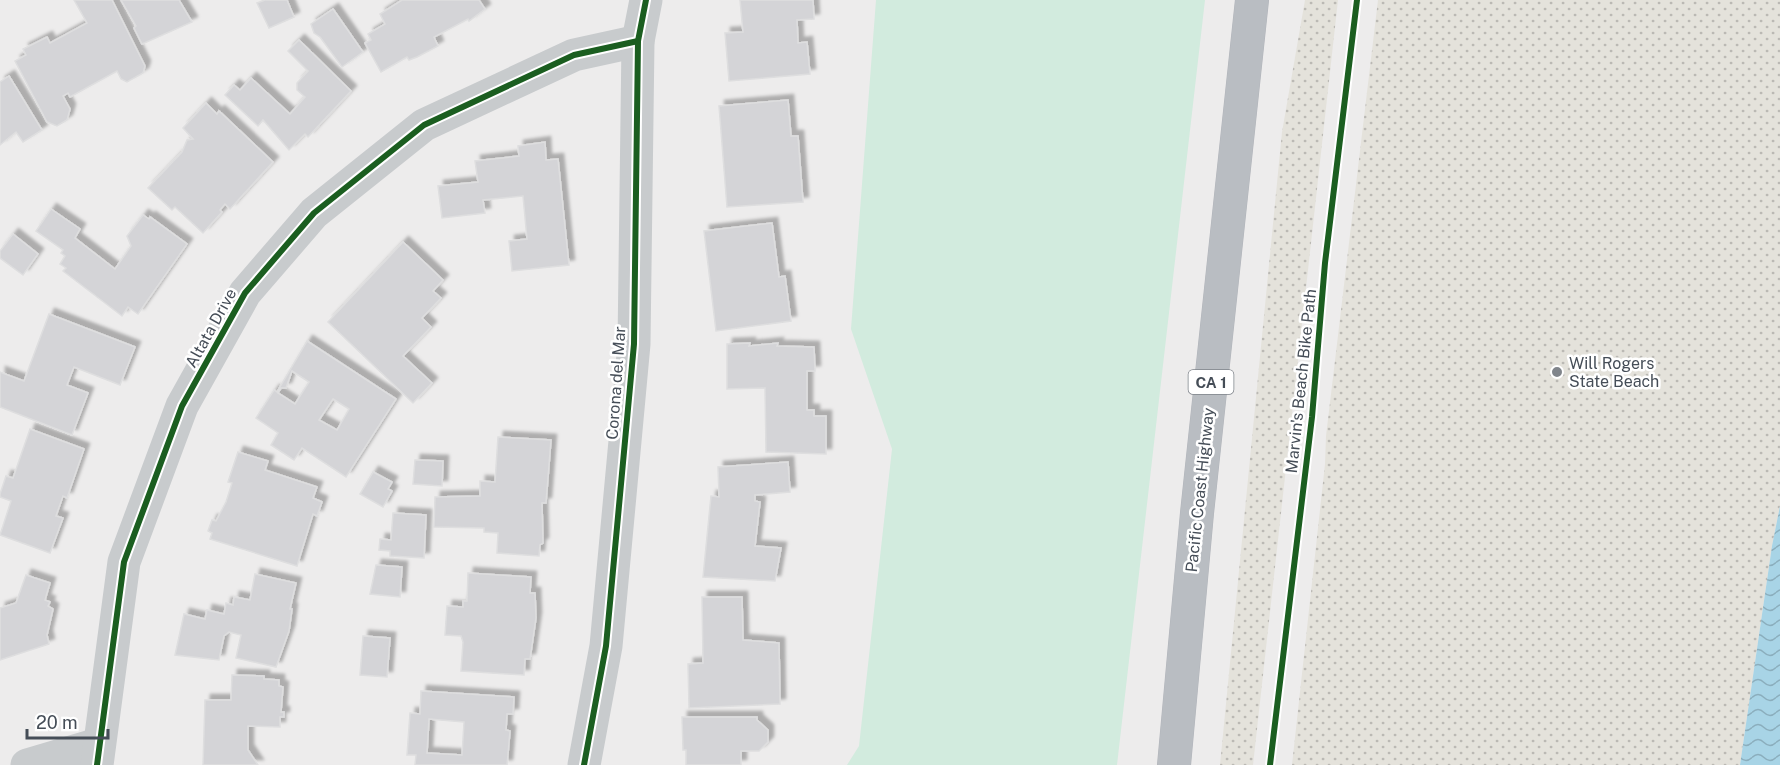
<svg xmlns="http://www.w3.org/2000/svg" width="1780" height="765" viewBox="0 0 1780 765" font-family="'Public Sans',sans-serif">
<style>
.green{fill:#d2ebde}
.sand{fill:url(#sand-dots)}
.water{fill:url(#water-waves)}
.building{fill:#d4d4d7;stroke:#dededf;stroke-width:1.5;fill-rule:evenodd;filter:url(#shadow)}
.lines{fill:none;stroke-linecap:round;stroke-linejoin:round}
.highway-casing{stroke:#b2b5bb;stroke-width:34}
.minor{stroke:#c8cbcd;stroke-width:33}
.highway{stroke:#b9bdc2;stroke-width:33}
.cycleway-casing{stroke:#fff;stroke-width:10}
.cycleway{stroke:#1b5e20;stroke-width:6}
.poi-dot{fill:#80858b;stroke:#fff;stroke-width:2}
.labels{text-anchor:middle;dominant-baseline:central;stroke-width:5;stroke-linejoin:round;paint-order:stroke}
.shield{fill:#fff;stroke:#7d8289;stroke-width:1.5}
.shield-label{font-size:15px;font-weight:bold;fill:#454d57}
.street-label{font-size:16px;fill:#454d57;stroke:#fff}
.poi-label{font-size:16px;fill:#454d57;stroke:#fff;text-anchor:start}
</style>
<defs>
<pattern id="sand-dots" width="8" height="8" patternUnits="userSpaceOnUse" patternTransform="scale(1.5)"><rect width="8" height="8" fill="#e4e2db"/><path d="M2 2h.1M6 6h.1" fill="none" stroke="#bbb9b4" stroke-width="1.8" stroke-linecap="round"/></pattern>
<pattern id="water-waves" width="16" height="10" patternUnits="userSpaceOnUse" patternTransform="scale(1.5)"><rect width="16" height="10" fill="#a8d4e6"/><path d="M0 5q4-4 8 0t8 0" fill="none" stroke="#8baebd"/></pattern>
<filter id="shadow"><feDropShadow dx="5.5" dy="-5.5" stdDeviation="1.5" flood-color="#0004"/></filter>
</defs>
<rect width="100%" height="100%" fill="#edecec"/>
<polygon class="green" points="876,0 1205,0 1117,765 847,765 859,746 892,449 851,329"/>
<g class="sand">
<polygon points="1305,0 1338,0 1253,765 1220,765 1282,132"/>
<polygon points="1378,0 1780,0 1780,506 1772,546 1740,765 1292,765 1325,464 1326,436"/>
</g>
<polygon class="water" points="1780,506 1780,765 1740,765 1772,546"/>
<g class="building">
<polygon points="74,0 112,0 145,66 143,73 127,82 121,79 117,71 70,97 68,93 63,96 70,109 67,120 57,126 47,122 15,61 26,55 23,49 47,37 50,43 87,23"/>
<polygon points="121,0 179,0 192,22 142,44 134,28 136,26"/>
<polygon points="265,0 287,0 294,17 269,28 257,3"/>
<polygon points="402,0 479,0 485,9 469,21 468,19 434,37 438,46 417,57 409,60 407,57 381,72 365,43 371,40 368,34 385,24 380,14"/>
<polygon points="740,0 813,0 814,19 797,20 798,43 807,42 810,74 729,81 725,33 743,32"/>
<polygon points="333,9 363,52 342,67 320,37 314,33 311,24"/>
<polygon points="299,40 351,91 308,137 305,134 289,150 263,120 258,126 225,95 234,85 240,90 251,78 290,114 305,97 297,90 297,83 308,71 288,51"/>
<polygon points="9,76 42,130 23,142 16,132 0,145 0,82"/>
<polygon points="788,100 791,136 798,136 803,202 727,207 719,106"/>
<polygon points="206,103 217,114 219,111 273,162 230,209 225,204 220,210 222,212 203,233 175,207 172,210 148,188 182,152 187,140 193,139 183,128"/>
<polygon points="545,142 546,160 558,159 569,265 512,271 509,241 527,239 523,196 483,200 485,213 442,218 438,186 478,182 475,161 519,156 518,146"/>
<polygon points="51,209 80,229 75,238 115,269 131,246 127,236 143,215 149,219 150,217 187,244 138,314 128,307 122,316 63,271 66,268 60,264 65,256 61,253 63,250 36,231"/>
<polygon points="772,223 779,277 785,276 791,321 716,331 704,231"/>
<polygon points="13,234 38,254 23,275 0,258 0,251"/>
<polygon points="403,242 443,280 433,291 441,298 422,318 431,327 403,356 432,383 413,403 328,322"/>
<polygon points="49,314 135,347 120,385 74,367 67,385 88,393 72,435 0,407 0,372 24,381"/>
<path d="M307 341 396 399 346 477 302 448 294 460 271 445 278 433 256 418 274 390 277 392ZM292 371 309 382 295 404 278 393 281 388H286ZM333 399 349 409 337 430 319 420Z"/>
<polygon points="750,343 749,346 778,343 777,346 814,347 815,371 807,371 807,410 814,410 814,416 826,416 826,454 766,452 765,388 727,389 727,344"/>
<polygon points="30,429 84,449 67,498 63,496 56,516 63,518 50,553 0,535 11,501 0,497 0,494 6,476 13,478"/>
<polygon points="498,437 551,440 546,503 542,503 543,543 540,545 539,556 497,553 498,533 484,532 484,528 434,527 435,497 480,496 480,481 495,482"/>
<polygon points="238,452 268,461 265,470 317,487 313,498 322,502 317,516 313,514 297,566 210,539 212,533 208,531 212,520 216,521 226,502 232,483 228,482"/>
<polygon points="415,460 443,461 442,486 413,484"/>
<polygon points="788,462 790,492 755,495 755,501 760,502 755,546 781,548 775,581 703,577 711,496 719,497 718,467"/>
<polygon points="373,472 392,482 388,489 392,491 383,507 360,494"/>
<polygon points="393,513 426,515 424,558 390,556 390,551 379,550 380,539 391,540"/>
<polygon points="376,565 402,567 400,597 370,594"/>
<polygon points="468,573 531,577 530,593 535,593 536,618 530,659 525,659 524,675 461,671 463,642 461,636 445,635 447,606 463,607 463,601 467,601"/>
<polygon points="255,574 296,583 290,609 292,609 289,631 276,667 236,658 241,635 229,632 224,636 219,660 175,655 184,614 205,619 207,610 224,614 226,603 233,605 234,597 250,600"/>
<polygon points="26,575 50,583 45,600 50,602 48,606 53,609 47,635 49,644 0,660 0,608 16,603"/>
<polygon points="702,597 742,597 743,640 779,643 780,704 689,708 688,664 703,663"/>
<polygon points="363,636 390,638 387,677 360,675"/>
<polygon points="232,675 264,676 264,679 279,680 279,686 283,687 281,712 284,712 284,717 280,717 280,727 248,726 248,750 258,765 203,765 205,700 231,700"/>
<path d="M421 691 514 697 513 714H507L506 730 510 731 507 765H415L416 755H407L410 713 420 714ZM429 719 464 722 462 755 427 753Z"/>
<polygon points="682,717 757,717 757,720 768,730 768,742 759,751 741,751 741,765 686,765 686,750 683,750"/>
</g>
<g class="lines">
<defs>
<polyline id="highway" points="1174,765 1197,513 1252,0"/>
</defs>
<use href="#highway" class="highway-casing"/>
<g class="minor">
<polyline points="27,765 98,744"/>
<polyline points="97,765 124,562 182,406 245,293 314,213 424,125 574,55 638,41"/>
<polyline points="584,765 606,646 634,344 638,41 646,0"/>
</g>
<use href="#highway" class="highway"/>
<defs>
<g id="cycleway">
<polyline points="97,765 124,562 182,406 245,293 314,213 424,125 574,55 638,41"/>
<polyline points="584,765 606,646 634,344 638,41 646,0"/>
<polyline points="1270,765 1312,417 1325,263 1357,0"/>
</g>
</defs>
<use href="#cycleway" class="cycleway-casing"/>
<use href="#cycleway" class="cycleway"/>
</g>
<circle class="poi-dot" cx="1557" cy="372" r="6"/>
<g class="labels">
<rect class="shield" x="1188.5" y="370" width="45" height="24" rx="4.5"/>
<g class="shield-label">
<text x="1211" y="382">CA 1</text>
</g>
<g class="street-label">
<text transform="translate(211 328) rotate(-61)">Altata Drive</text>
<text transform="translate(1301 381) rotate(-84)">Marvin's Beach Bike Path</text>
<text transform="translate(616 383) rotate(-86)">Corona del Mar</text>
<text transform="translate(1200 490) rotate(-84)">Pacific Coast Highway</text>
</g>
<g class="poi-label">
<text x="1569" y="363">Will Rogers<tspan x="1569" dy="18">State Beach</tspan></text>
</g>
</g>
<path d="M27 729v9h81v-9" fill="none" stroke="#454d57" stroke-width="3"/>
<text x="36" y="729" font-size="18" fill="#454d57" stroke="#ffffff" stroke-width="4.5" paint-order="stroke">20 m</text>
</svg>
